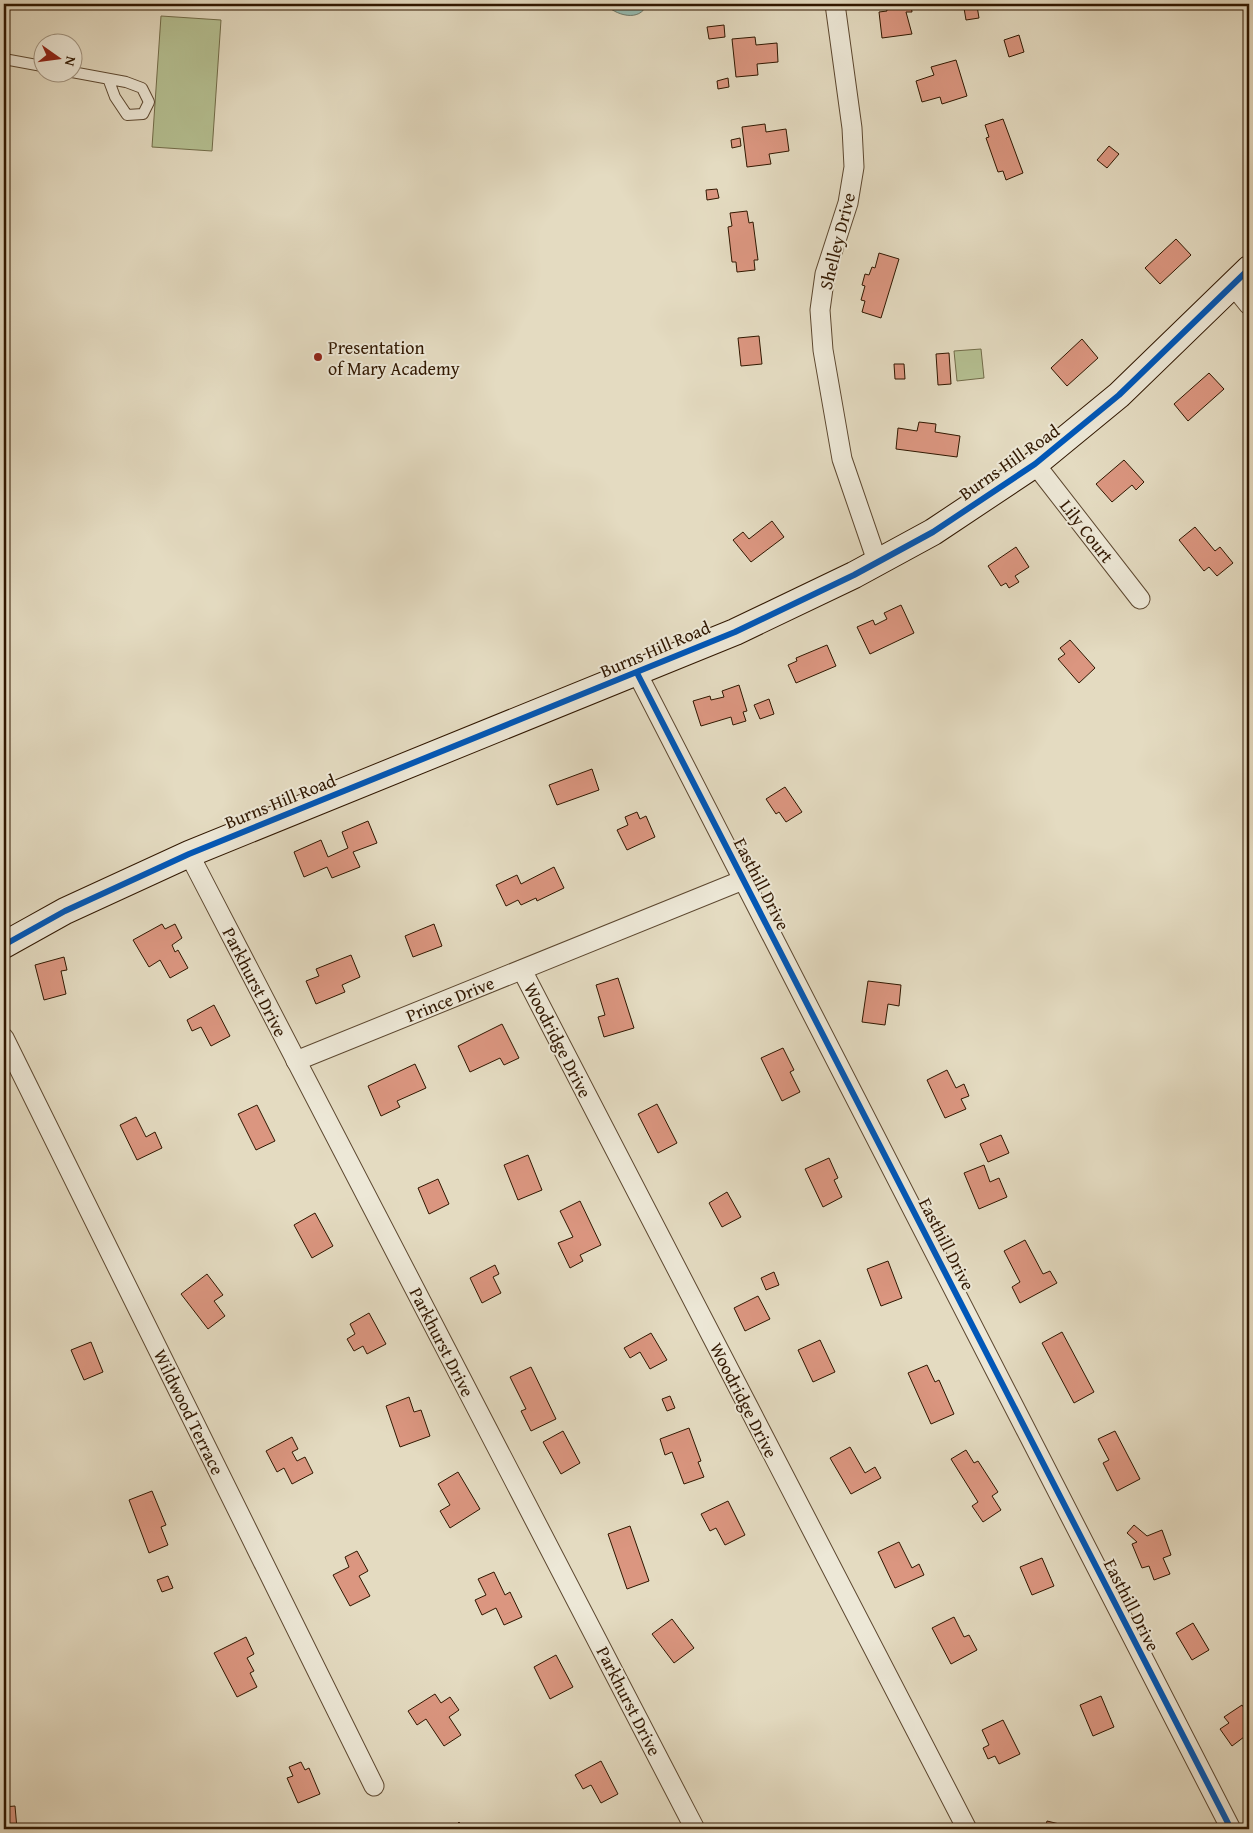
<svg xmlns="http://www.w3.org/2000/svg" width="1253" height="1833" viewBox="0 0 1253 1833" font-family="'Gentium Book Plus',serif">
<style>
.green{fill:#b5c092;stroke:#726c49}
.water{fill:#95bbb0;stroke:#6d796a}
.building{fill:#db9680;stroke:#301700}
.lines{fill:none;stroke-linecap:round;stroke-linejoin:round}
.lane-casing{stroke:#5d4830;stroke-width:12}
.street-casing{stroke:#5d4830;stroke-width:21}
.secondary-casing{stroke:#301700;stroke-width:28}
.lane{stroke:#ede8d7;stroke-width:10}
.street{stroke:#ede8d7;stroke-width:19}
.secondary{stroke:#ede8d7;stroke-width:26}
.cycleway-casing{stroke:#ede8d7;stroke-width:9}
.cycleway{stroke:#0057b8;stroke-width:6}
.poi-dot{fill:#8f2418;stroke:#ede8d7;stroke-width:2}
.labels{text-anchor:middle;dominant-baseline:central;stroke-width:4;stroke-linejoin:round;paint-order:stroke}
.street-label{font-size:18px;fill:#301700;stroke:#ede8d7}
.poi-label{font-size:18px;fill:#301700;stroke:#ede8d7;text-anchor:start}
</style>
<rect width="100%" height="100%" fill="#e4dbc1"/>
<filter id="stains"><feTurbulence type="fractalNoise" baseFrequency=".004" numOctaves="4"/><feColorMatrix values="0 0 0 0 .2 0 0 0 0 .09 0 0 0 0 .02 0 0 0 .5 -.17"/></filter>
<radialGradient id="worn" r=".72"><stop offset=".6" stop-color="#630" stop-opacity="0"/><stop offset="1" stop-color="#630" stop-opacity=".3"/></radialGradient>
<g class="green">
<polygon points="161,16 221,20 212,151 152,147"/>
<polygon points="981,349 984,378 957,381 954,351"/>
</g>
<path class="water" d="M605 4H647C640 23 615 15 605 4Z"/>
<g class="building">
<polygon points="911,4 912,12 906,12 912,34 882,38 879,12 887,11 886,5"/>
<polygon points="977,6 979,18 966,20 964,8"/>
<polygon points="724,25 725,37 709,39 707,27"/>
<polygon points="1019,35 1024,52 1009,57 1004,40"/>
<polygon points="755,37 756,45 777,43 778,62 757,64 758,75 736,77 732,39"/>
<polygon points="956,60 967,96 942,104 940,97 922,102 916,81 934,75 931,67"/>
<polygon points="728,78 729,87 718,89 717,81"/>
<polygon points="1003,119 1023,173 1006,180 1003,171 998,172 986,138 989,137 985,125"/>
<polygon points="765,124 766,132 786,129 789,151 769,154 771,164 747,167 742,127"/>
<polygon points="740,138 741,146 732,148 731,140"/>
<polygon points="1109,146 1119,154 1107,168 1097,160"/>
<polygon points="717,189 719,198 707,200 706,190"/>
<polygon points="747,211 749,223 753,222 758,260 754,260 755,270 737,272 736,262 732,262 728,227 732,226 730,213"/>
<polygon points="1176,239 1191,255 1160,284 1145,268"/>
<polygon points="879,253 899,259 881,318 862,312 865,301 861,300 865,286 862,285 865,274 869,275 872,267 875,268"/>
<polygon points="759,336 762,364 741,366 738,338"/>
<polygon points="1082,339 1098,358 1067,386 1051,368"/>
<polygon points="949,353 951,384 938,385 936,354"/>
<polygon points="894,364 904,364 905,379 895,379"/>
<polygon points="1209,373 1224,389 1188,421 1174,404"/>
<polygon points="919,422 936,424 935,432 960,436 957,457 896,449 898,428 917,431"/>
<polygon points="1124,460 1144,482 1136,490 1132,485 1112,502 1096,484"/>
<polygon points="772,521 784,537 751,562 733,540 743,532 749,539"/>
<polygon points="1195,527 1215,551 1220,547 1233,563 1217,576 1209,567 1204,571 1179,540"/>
<polygon points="1016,547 1029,567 1015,576 1019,582 1009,588 1006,583 1001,586 988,566"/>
<polygon points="901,605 914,633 870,654 857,627 873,620 875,625 887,619 884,613"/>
<polygon points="1070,640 1095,668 1079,683 1058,659 1065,654 1060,648"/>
<polygon points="827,645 836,666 796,683 788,665 797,661 796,658"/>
<polygon points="739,685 747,711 743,712 746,721 733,725 731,717 701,726 693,701 710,696 711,700 724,697 722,691"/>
<polygon points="769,699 774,714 760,719 754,705"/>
<polygon points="592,769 599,790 557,805 549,785"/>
<polygon points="785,787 802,812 786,822 779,812 776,814 766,799"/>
<polygon points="637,812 640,819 646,816 655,837 627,850 617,830 628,825 625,817"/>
<polygon points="368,821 377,843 353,852 360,867 332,878 327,867 304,877 294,852 321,840 328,857 348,848 342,832"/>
<polygon points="554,867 564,888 537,901 536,898 521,905 518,900 506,906 496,885 517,875 521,884"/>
<polygon points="162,924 165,929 175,924 182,938 172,945 175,952 178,950 188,968 170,978 160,960 149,967 133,940"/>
<polygon points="434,924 442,946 413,957 405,936"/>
<polygon points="351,955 360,977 342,985 345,992 316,1004 306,981 319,976 316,969"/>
<polygon points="64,957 67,970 61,971 66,994 44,1000 35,965"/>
<polygon points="618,978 634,1028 604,1037 598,1017 605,1015 596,985"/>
<polygon points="868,981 901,985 899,1006 888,1004 885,1025 862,1022"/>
<polygon points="214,1005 230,1036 211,1046 201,1027 192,1031 187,1020"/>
<polygon points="502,1024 519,1058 504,1065 500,1058 470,1072 458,1046"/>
<polygon points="783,1048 794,1070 790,1072 800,1092 782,1101 761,1058"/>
<polygon points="415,1064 426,1088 397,1101 400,1107 381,1116 368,1086"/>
<polygon points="947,1070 956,1088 964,1084 969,1096 961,1099 966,1109 945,1118 927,1080"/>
<polygon points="657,1104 677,1143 658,1153 638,1114"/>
<polygon points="257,1105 275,1141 256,1150 238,1114"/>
<polygon points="136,1117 146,1137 155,1132 162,1148 137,1160 120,1125"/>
<polygon points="1001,1135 1009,1153 988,1162 980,1144"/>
<polygon points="528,1155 542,1190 518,1200 504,1165"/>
<polygon points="829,1158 838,1178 834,1180 842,1197 823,1207 805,1169"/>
<polygon points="984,1165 990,1182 999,1178 1007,1197 979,1209 964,1173"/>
<polygon points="438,1179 449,1204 429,1214 418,1188"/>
<polygon points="727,1192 741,1217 722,1227 709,1203"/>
<polygon points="580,1201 601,1245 580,1255 583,1261 570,1268 558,1243 573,1237 560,1211"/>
<polygon points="315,1213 333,1246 312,1258 294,1225"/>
<polygon points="1025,1240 1043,1274 1050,1271 1057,1283 1020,1303 1012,1287 1020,1282 1004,1251"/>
<polygon points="888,1261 902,1298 881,1306 867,1269"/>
<polygon points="495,1265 499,1274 493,1277 501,1293 482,1303 470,1278"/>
<polygon points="774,1272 779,1285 766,1290 761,1278"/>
<polygon points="207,1274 223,1295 214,1301 225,1316 208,1329 181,1294"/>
<polygon points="758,1296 770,1319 745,1331 734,1308"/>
<polygon points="369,1313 386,1344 367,1354 363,1346 354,1351 347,1339 355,1334 350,1324"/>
<polygon points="1062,1332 1094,1392 1074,1403 1042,1343"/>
<polygon points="651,1333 667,1360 650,1369 640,1352 630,1358 624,1348"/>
<polygon points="820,1340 835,1372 813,1382 798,1350"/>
<polygon points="91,1342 103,1372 84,1380 71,1350"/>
<polygon points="927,1365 935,1382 939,1380 954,1414 931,1424 908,1373"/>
<polygon points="531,1367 556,1419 531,1431 521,1411 526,1409 510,1377"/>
<polygon points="670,1396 675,1408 667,1411 662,1399"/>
<polygon points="409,1397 414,1412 421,1410 430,1436 400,1447 386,1406"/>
<polygon points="689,1428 701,1461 698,1462 704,1477 684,1484 672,1452 665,1455 660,1439"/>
<polygon points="563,1431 580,1463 561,1474 543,1442"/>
<polygon points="1115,1431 1140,1479 1117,1491 1103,1463 1109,1460 1098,1439"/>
<polygon points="292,1437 298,1449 292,1452 297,1461 305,1457 313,1473 292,1484 284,1468 277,1472 266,1451"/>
<polygon points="850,1447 865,1473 875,1467 881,1478 851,1494 830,1458"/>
<polygon points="966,1450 974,1463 978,1461 998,1492 992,1496 1001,1510 983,1522 972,1506 978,1502 951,1459"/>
<polygon points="458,1472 480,1509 450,1528 440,1511 450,1505 438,1484"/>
<polygon points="152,1491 166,1525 161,1527 168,1545 149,1553 129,1500"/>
<polygon points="728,1501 745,1535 725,1545 716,1528 710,1531 701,1514"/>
<polygon points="1134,1525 1147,1536 1162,1530 1171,1555 1163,1558 1170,1574 1154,1580 1149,1566 1142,1568 1132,1544 1137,1542 1127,1533"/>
<polygon points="630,1526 649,1581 627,1589 608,1534"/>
<polygon points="899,1542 912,1568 919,1564 924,1575 895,1588 878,1552"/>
<polygon points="357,1551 368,1571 359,1576 370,1596 350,1606 333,1575 349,1567 345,1557"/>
<polygon points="1042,1558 1054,1586 1032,1595 1020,1567"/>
<polygon points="494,1572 505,1595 510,1592 522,1617 504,1625 496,1608 482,1615 475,1600 486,1595 478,1579"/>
<polygon points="168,1576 173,1588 162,1592 157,1580"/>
<polygon points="954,1617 964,1637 969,1635 977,1650 951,1664 932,1628"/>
<polygon points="672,1619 694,1648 674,1663 652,1634"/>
<polygon points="1193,1623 1209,1650 1192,1660 1176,1633"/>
<polygon points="246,1637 254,1654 247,1658 254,1671 250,1673 257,1687 237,1697 214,1653"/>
<polygon points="556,1655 573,1687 550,1699 534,1667"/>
<polygon points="435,1694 441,1703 450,1697 459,1710 449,1717 461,1735 444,1746 426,1719 417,1725 408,1711"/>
<polygon points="1101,1696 1114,1727 1093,1736 1080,1705"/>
<polygon points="1242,1705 1248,1714 1245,1716 1249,1723 1249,1741 1247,1742 1244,1737 1232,1746 1220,1729 1229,1723 1224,1717"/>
<polygon points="1003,1720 1020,1754 999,1764 995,1756 988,1759 983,1748 989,1745 982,1730"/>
<polygon points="601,1761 618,1794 601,1803 591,1785 583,1789 575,1775"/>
<polygon points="301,1762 305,1770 309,1768 320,1794 298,1803 287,1778 293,1776 289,1767"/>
<polygon points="15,1806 17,1829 4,1829 4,1807"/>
<polygon points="1047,1821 1080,1829 1045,1829"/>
<polygon points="459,1822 465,1829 452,1829"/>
</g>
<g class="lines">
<defs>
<g id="lane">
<polyline points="4,59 42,66"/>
<polyline points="72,72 126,82 142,88 149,102 143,114 127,115 115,97 109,81"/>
</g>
<g id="street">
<polyline points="835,4 852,128 854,167 848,203 825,274 820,310 823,350 842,459 877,561"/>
<polyline points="1232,284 1249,305"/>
<polyline points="1035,464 1140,599"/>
<polyline points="637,673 1231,1829"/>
<polyline points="189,854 695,1829"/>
<polyline points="522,970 967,1829"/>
<polyline points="4,1038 374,1786"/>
<polyline points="296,1061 743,880"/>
</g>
<polyline id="secondary" points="4,945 65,911 189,854 735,632 854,575 933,532 1035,464 1119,395 1249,269"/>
</defs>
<use href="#lane" class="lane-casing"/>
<use href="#street" class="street-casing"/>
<use href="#secondary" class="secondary-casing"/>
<use href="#lane" class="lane"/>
<use href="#street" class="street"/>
<use href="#secondary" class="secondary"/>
<defs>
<g id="cycleway">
<polyline points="637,673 1231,1829"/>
<polyline points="4,945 65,911 189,854 735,632 854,575 933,532 1035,464 1119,395 1249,269"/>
</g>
</defs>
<use href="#cycleway" class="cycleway-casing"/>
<use href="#cycleway" class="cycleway"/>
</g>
<circle class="poi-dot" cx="318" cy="357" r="5"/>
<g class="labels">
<g class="street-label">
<text transform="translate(837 241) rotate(-76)">Shelley Drive</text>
<text transform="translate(1009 462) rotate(-35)">Burns Hill Road</text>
<text transform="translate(1087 531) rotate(52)">Lily Court</text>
<text transform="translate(655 649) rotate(-23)">Burns Hill Road</text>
<text transform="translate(280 801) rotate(-22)">Burns Hill Road</text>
<text transform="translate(762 884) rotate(63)">Easthill Drive</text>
<text transform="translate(255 982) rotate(63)">Parkhurst Drive</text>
<text transform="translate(450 999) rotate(-22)">Prince Drive</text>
<text transform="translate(558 1040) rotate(63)">Woodridge Drive</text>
<text transform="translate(947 1244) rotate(63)">Easthill Drive</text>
<text transform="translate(442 1342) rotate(63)">Parkhurst Drive</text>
<text transform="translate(744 1400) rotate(63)">Woodridge Drive</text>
<text transform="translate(189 1412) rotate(64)">Wildwood Terrace</text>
<text transform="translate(1132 1605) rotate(63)">Easthill Drive</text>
<text transform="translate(629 1701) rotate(63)">Parkhurst Drive</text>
</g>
<g class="poi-label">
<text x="328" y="347">Presentation<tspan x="328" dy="21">of Mary Academy</tspan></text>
</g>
</g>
<rect width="1253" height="1833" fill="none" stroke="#e4dbc1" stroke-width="20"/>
<rect x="5" y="5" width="1243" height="1823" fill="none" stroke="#301700" stroke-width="2.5"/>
<rect x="10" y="10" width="1233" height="1813" fill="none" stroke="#301700"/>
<g transform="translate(58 58) rotate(104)"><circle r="24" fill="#ede8d7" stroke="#a19481"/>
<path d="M0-4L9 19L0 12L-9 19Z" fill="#8f2418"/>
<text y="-8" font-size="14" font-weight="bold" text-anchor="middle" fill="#301700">N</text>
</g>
<rect width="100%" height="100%" filter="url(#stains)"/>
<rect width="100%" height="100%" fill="url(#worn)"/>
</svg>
